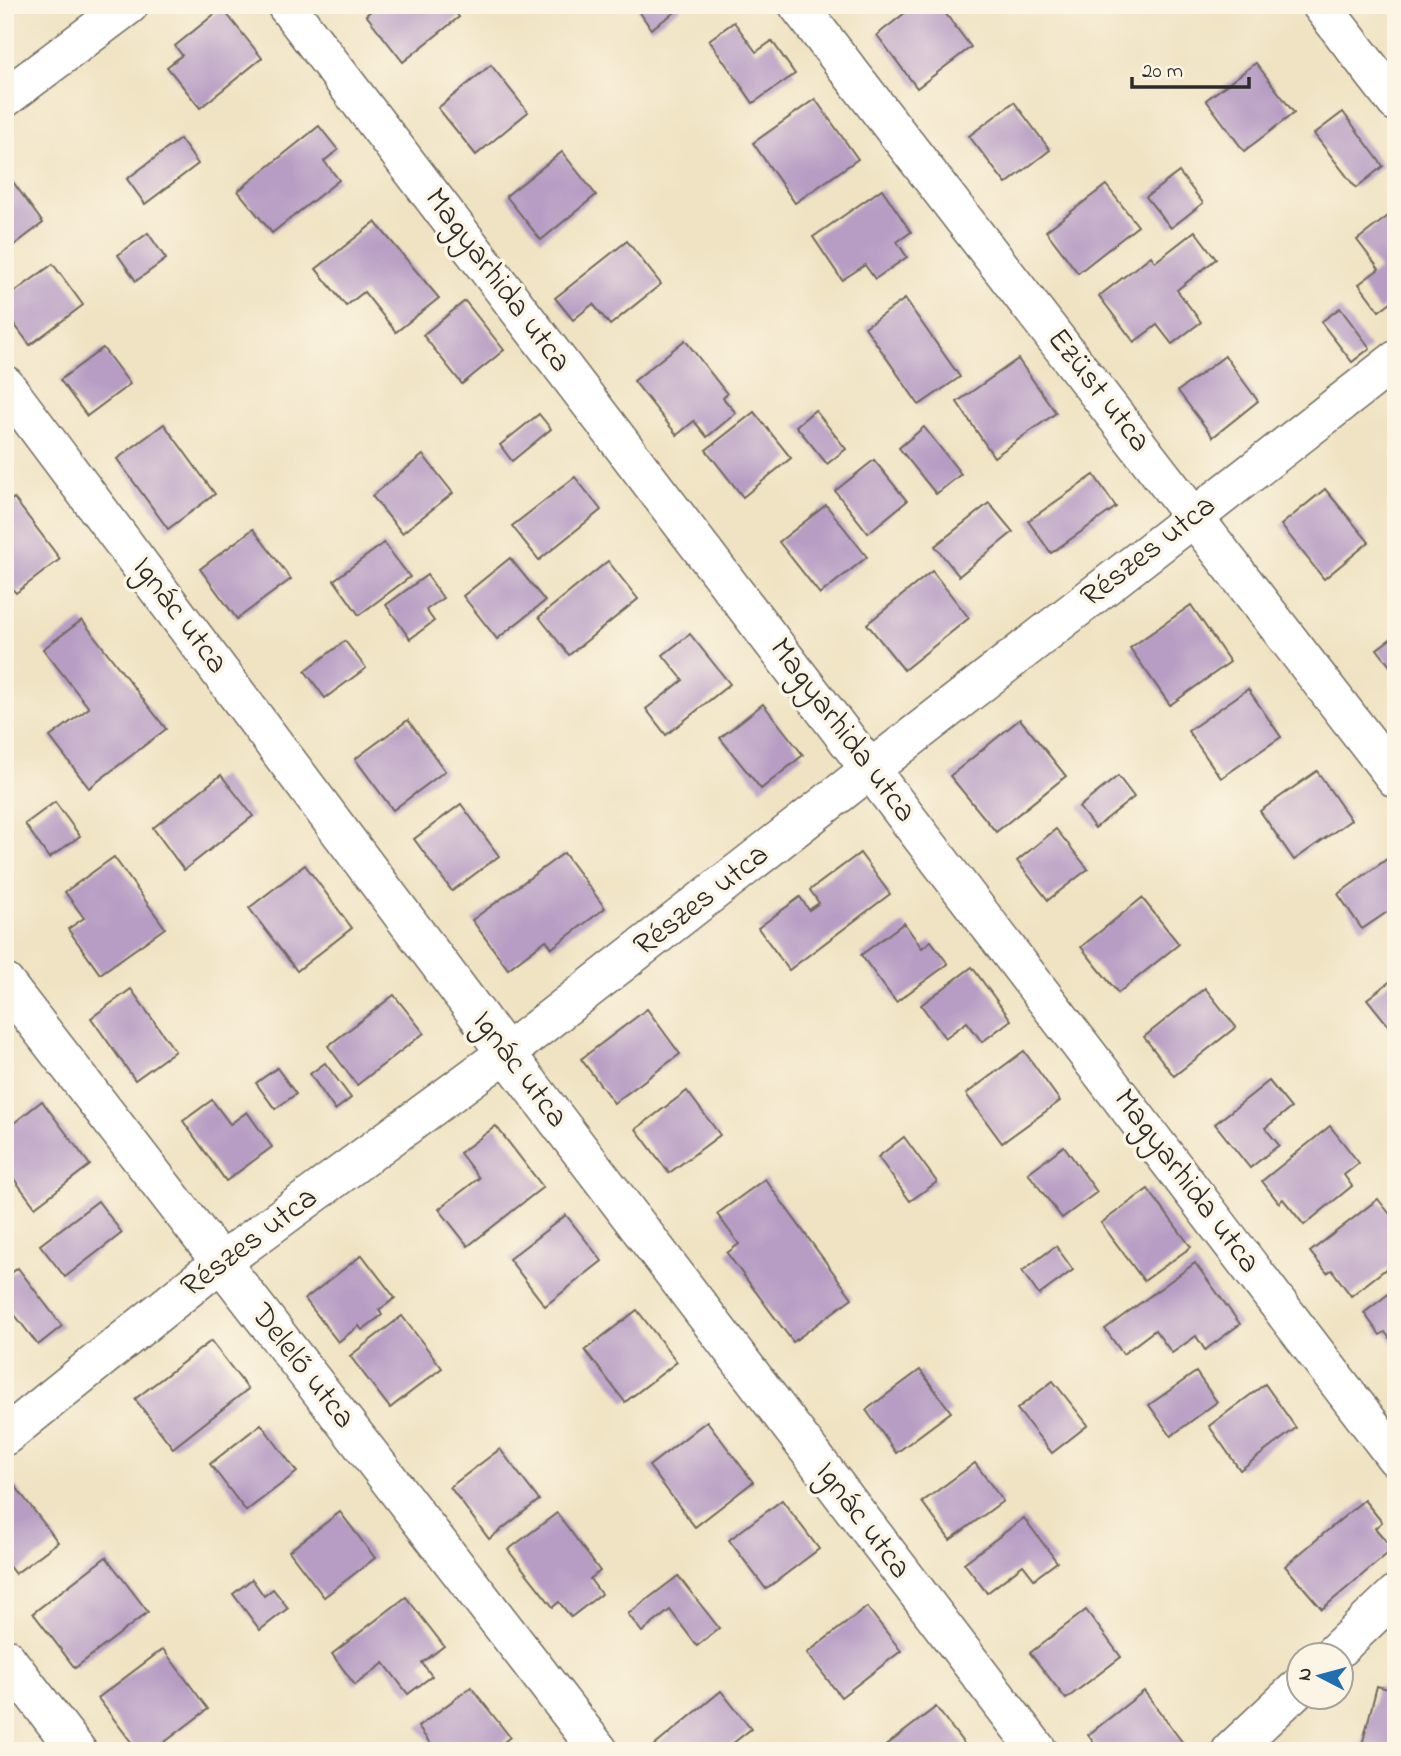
<svg xmlns="http://www.w3.org/2000/svg" width="1401" height="1756" viewBox="0 0 1401 1756" font-family="'Indie Flower',sans-serif">
<style>
.building{fill:#b79dc4}
.lines{fill:none;stroke-linecap:round;stroke-linejoin:round}
.minor-casing{stroke:#706b60;stroke-width:41}
.minor{stroke:#fff;stroke-width:38}
.labels{text-anchor:middle;dominant-baseline:central;stroke-width:7;stroke-linejoin:round;paint-order:stroke}
.street-label{font-size:32px;fill:#2b2b2b;stroke:#fcf5e5}
</style>
<rect width="100%" height="100%" fill="#fcf5e5"/>
<filter id="ink" filterUnits="userSpaceOnUse"><feTurbulence type="fractalNoise" baseFrequency=".0143" numOctaves="2"/><feDisplacementMap in="SourceGraphic" scale="14" xChannelSelector="R" yChannelSelector="G"/><feConvolveMatrix kernelMatrix="1 2 1 2 8 2 1 2 1" color-interpolation-filters="sRGB"/></filter>
<filter id="wash" filterUnits="userSpaceOnUse"><feTurbulence type="fractalNoise" baseFrequency=".00686" numOctaves="4" result="noise"/><feDisplacementMap in="SourceGraphic" scale="28" xChannelSelector="R" yChannelSelector="G"/><feGaussianBlur stdDeviation="1.57" result="paint"/><feColorMatrix in="noise" values="0 0 0 0 0 0 0 0 0 0 0 0 0 0 0 0 0 1.4 0 .05"/><feComposite in="paint" operator="in"/></filter>
<g filter="url(#wash)">
<rect width="100%" height="100%" fill="#f0e3c3"/>
<g id="blocks">
<g class="building">
<polygon points="378,5 450,5 459,17 403,62 366,15"/>
<polygon points="635,5 685,5 651,29"/>
<polygon points="915,5 939,5 971,47 917,88 877,35"/>
<polygon points="222,8 262,58 200,108 167,67 182,55 175,46"/>
<polygon points="734,22 756,52 772,41 795,74 753,103 709,40"/>
<polygon points="1256,63 1294,113 1244,151 1206,100"/>
<polygon points="491,65 528,112 476,155 438,108"/>
<polygon points="815,99 858,159 795,203 753,143"/>
<polygon points="1014,102 1050,150 1006,184 969,136"/>
<polygon points="1343,112 1383,166 1356,188 1314,134"/>
<polygon points="319,126 338,150 324,161 339,180 272,233 238,191"/>
<polygon points="180,139 198,164 145,204 127,179"/>
<polygon points="562,152 596,195 541,240 506,196"/>
<polygon points="5,171 43,223 5,252"/>
<polygon points="1179,172 1203,203 1171,228 1146,197"/>
<polygon points="1106,185 1138,226 1078,273 1046,231"/>
<polygon points="882,189 911,232 897,242 907,257 875,279 865,265 842,280 813,237"/>
<polygon points="1396,210 1396,298 1379,311 1359,284 1379,269 1357,240"/>
<polygon points="375,222 439,298 396,332 364,292 346,306 316,269"/>
<polygon points="1195,231 1216,259 1177,290 1201,322 1172,344 1157,325 1134,342 1099,296 1151,256 1155,262"/>
<polygon points="148,233 166,259 136,281 118,255"/>
<polygon points="627,241 661,284 610,325 593,304 573,320 555,298"/>
<polygon points="53,264 83,305 30,345 5,312 5,299"/>
<polygon points="905,299 960,377 919,405 865,327"/>
<polygon points="465,301 504,350 462,384 423,335"/>
<polygon points="1340,308 1370,348 1352,362 1321,322"/>
<polygon points="685,340 727,394 723,398 736,413 707,437 694,421 677,435 634,381"/>
<polygon points="103,348 130,384 87,416 60,380"/>
<polygon points="1225,356 1258,401 1213,437 1178,391"/>
<polygon points="1018,359 1056,413 994,457 957,402"/>
<polygon points="815,410 846,449 827,464 796,426"/>
<polygon points="754,412 791,458 743,497 706,450"/>
<polygon points="539,414 551,429 512,461 500,445"/>
<polygon points="164,424 215,494 168,529 117,459"/>
<polygon points="924,427 961,474 936,494 899,448"/>
<polygon points="423,455 453,493 402,533 372,496"/>
<polygon points="874,460 907,501 868,533 835,491"/>
<polygon points="1094,475 1116,507 1051,553 1028,521"/>
<polygon points="575,477 601,510 539,560 512,526"/>
<polygon points="1325,489 1369,542 1324,579 1281,525"/>
<polygon points="14,498 60,559 16,593 5,582 5,505"/>
<polygon points="989,503 1013,532 959,576 935,546"/>
<polygon points="826,505 867,557 820,594 779,542"/>
<polygon points="253,529 291,579 237,619 200,569"/>
<polygon points="384,543 410,577 359,615 334,580"/>
<polygon points="510,558 545,601 497,639 463,596"/>
<polygon points="608,561 638,599 569,655 539,617"/>
<polygon points="932,571 969,618 904,670 867,624"/>
<polygon points="427,575 443,598 426,610 434,621 410,639 386,605"/>
<polygon points="1191,605 1230,662 1170,705 1130,648"/>
<polygon points="82,620 166,729 89,788 50,737 89,708 43,649"/>
<polygon points="690,634 730,684 666,735 646,709 683,680 663,655"/>
<polygon points="1396,635 1396,674 1377,649"/>
<polygon points="345,641 366,668 325,698 305,671"/>
<polygon points="1248,689 1281,737 1221,778 1188,731"/>
<polygon points="763,704 803,755 761,789 720,738"/>
<polygon points="1020,719 1066,776 996,832 950,776"/>
<polygon points="408,720 445,771 393,810 355,759"/>
<polygon points="1317,771 1351,820 1294,860 1260,811"/>
<polygon points="221,775 253,816 184,870 153,828"/>
<polygon points="1118,776 1134,797 1095,828 1079,807"/>
<polygon points="55,802 80,836 49,858 25,824"/>
<polygon points="461,804 499,856 452,891 414,839"/>
<polygon points="1056,829 1088,869 1048,900 1017,861"/>
<polygon points="564,853 605,908 552,948 546,940 508,969 472,920"/>
<polygon points="860,853 890,894 789,970 758,928 800,897 809,910 819,903 810,890"/>
<polygon points="114,857 165,928 100,974 68,929 84,918 65,892"/>
<polygon points="1387,859 1396,872 1396,906 1362,929 1338,894"/>
<polygon points="305,865 352,928 297,971 249,908"/>
<polygon points="1142,898 1179,944 1118,993 1081,947"/>
<polygon points="904,923 922,948 931,941 948,964 896,1002 861,955"/>
<polygon points="972,967 1011,1020 982,1042 967,1022 945,1038 921,1005"/>
<polygon points="1396,977 1396,1035 1367,999"/>
<polygon points="1205,988 1236,1027 1174,1076 1144,1037"/>
<polygon points="131,989 175,1051 135,1080 91,1018"/>
<polygon points="394,995 424,1033 357,1085 328,1046"/>
<polygon points="647,1009 680,1054 614,1103 581,1059"/>
<polygon points="1024,1051 1060,1101 1002,1143 966,1094"/>
<polygon points="325,1063 351,1098 335,1110 310,1074"/>
<polygon points="277,1068 296,1094 275,1109 256,1083"/>
<polygon points="1269,1081 1291,1108 1265,1128 1279,1145 1250,1168 1215,1124"/>
<polygon points="687,1091 720,1135 669,1173 636,1129"/>
<polygon points="212,1100 230,1124 247,1112 272,1147 226,1181 183,1121"/>
<polygon points="42,1101 90,1165 35,1207 5,1167 5,1130"/>
<polygon points="496,1126 543,1187 468,1246 439,1209 479,1178 460,1153"/>
<polygon points="1330,1126 1359,1163 1344,1175 1352,1186 1304,1225 1283,1199 1279,1203 1262,1181"/>
<polygon points="904,1137 937,1182 910,1201 878,1157"/>
<polygon points="1064,1146 1097,1192 1062,1218 1028,1173"/>
<polygon points="765,1179 852,1298 793,1342 727,1253 739,1244 717,1214"/>
<polygon points="1148,1189 1191,1247 1144,1281 1101,1223"/>
<polygon points="1378,1199 1396,1222 1396,1243 1392,1246 1396,1252 1396,1261 1351,1296 1332,1270 1327,1273 1310,1252"/>
<polygon points="98,1201 122,1233 65,1277 40,1245"/>
<polygon points="566,1215 602,1261 545,1306 509,1259"/>
<polygon points="1056,1246 1073,1270 1039,1295 1022,1271"/>
<polygon points="362,1255 395,1298 379,1310 382,1315 362,1330 359,1326 338,1342 305,1299"/>
<polygon points="1195,1263 1240,1324 1205,1350 1196,1336 1172,1353 1155,1330 1123,1354 1105,1329"/>
<polygon points="18,1268 62,1326 38,1345 5,1302 5,1278"/>
<polygon points="1396,1288 1396,1347 1385,1332 1380,1335 1364,1313"/>
<polygon points="637,1310 677,1362 625,1402 585,1350"/>
<polygon points="402,1316 442,1368 390,1408 350,1356"/>
<polygon points="211,1341 248,1389 173,1448 135,1399"/>
<polygon points="920,1370 951,1412 896,1453 866,1410"/>
<polygon points="1196,1372 1217,1402 1171,1436 1149,1405"/>
<polygon points="1053,1381 1088,1425 1052,1453 1017,1409"/>
<polygon points="1265,1384 1296,1428 1240,1470 1209,1426"/>
<polygon points="707,1421 753,1482 695,1527 649,1466"/>
<polygon points="261,1424 297,1472 246,1511 210,1464"/>
<polygon points="500,1449 539,1500 489,1539 450,1487"/>
<polygon points="975,1463 1003,1501 950,1540 922,1502"/>
<polygon points="13,1483 58,1542 15,1574 5,1561 5,1489"/>
<polygon points="782,1500 819,1549 766,1589 729,1540"/>
<polygon points="1364,1500 1382,1522 1375,1528 1393,1549 1322,1609 1285,1566"/>
<polygon points="340,1512 375,1558 324,1597 289,1551"/>
<polygon points="557,1513 600,1571 590,1579 601,1594 571,1617 559,1602 553,1607 508,1550"/>
<polygon points="1024,1518 1057,1562 1034,1579 1023,1565 987,1593 964,1563"/>
<polygon points="106,1557 148,1612 75,1668 33,1613"/>
<polygon points="678,1576 719,1628 697,1646 670,1610 642,1632 628,1614"/>
<polygon points="252,1579 264,1596 273,1589 288,1608 260,1630 233,1594"/>
<polygon points="406,1597 444,1646 422,1663 432,1676 408,1694 384,1663 355,1685 332,1654"/>
<polygon points="867,1607 901,1651 841,1697 807,1653"/>
<polygon points="1086,1610 1121,1657 1066,1699 1030,1653"/>
<polygon points="163,1649 208,1709 153,1751 138,1751 98,1698"/>
<polygon points="1377,1686 1396,1691 1396,1751 1362,1745"/>
<polygon points="471,1687 510,1737 493,1751 436,1751 418,1727"/>
<polygon points="721,1691 751,1729 723,1751 648,1751"/>
<polygon points="1144,1691 1186,1747 1181,1751 1100,1751 1088,1735"/>
<polygon points="936,1707 968,1749 879,1751"/>
</g>
</g>
</g>
<g filter="url(#ink)">
<use href="#blocks" fill-opacity="0" stroke="#706b60" stroke-width="2"/>
<g class="lines">
<defs>
<g id="minor">
<polyline points="286,5 1396,1458"/>
<polyline points="798,5 1396,779"/>
<polyline points="1321,5 1396,102"/>
<polyline points="5,98 129,5"/>
<polyline points="5,385 506,1053 1038,1751"/>
<polyline points="5,983 599,1751"/>
<polyline points="5,1436 221,1262 506,1053 1396,360"/>
<polyline points="1333,1654 1396,1594"/>
<polyline points="5,1657 77,1751"/>
<polyline points="1231,1751 1300,1686"/>
</g>
</defs>
<use href="#minor" class="minor-casing"/>
<use href="#minor" class="minor"/>
</g>
</g>
<g class="labels">
<g class="street-label">
<text transform="translate(497 281) rotate(53)">Magyarhida utca</text>
<text transform="translate(1098 391) rotate(52)">Ezüst utca</text>
<text transform="translate(1149 552) rotate(-38)">Részes utca</text>
<text transform="translate(179 616) rotate(53)">Ignác utca</text>
<text transform="translate(842 731) rotate(53)">Magyarhida utca</text>
<text transform="translate(702 901) rotate(-38)">Részes utca</text>
<text transform="translate(519 1070) rotate(53)">Ignác utca</text>
<text transform="translate(1186 1182) rotate(53)">Magyarhida utca</text>
<text transform="translate(250 1243) rotate(-37)">Részes utca</text>
<text transform="translate(302 1367) rotate(52)">Delelő utca</text>
<text transform="translate(862 1521) rotate(53)">Ignác utca</text>
</g>
</g>
<rect width="1401" height="1756" fill="none" stroke="#fcf5e5" stroke-width="28"/>
<g transform="translate(1320 1676) rotate(276)"><circle r="33" fill="#fcf5e5" stroke="#a8a49b" stroke-width="2"/>
<path d="M0-5L12 26L0 18L-12 26Z" fill="#1f6fb2"/>
<text y="-10" font-size="19" font-weight="bold" text-anchor="middle" fill="#2b2b2b">N</text>
</g>
<path d="M1132 77v10h117v-10" fill="none" stroke="#2b2b2b" stroke-width="3.5"/>
<text x="1142" y="77" font-size="21" fill="#2b2b2b" stroke="#fcf5e5" stroke-width="5" paint-order="stroke">20 m</text>
</svg>
